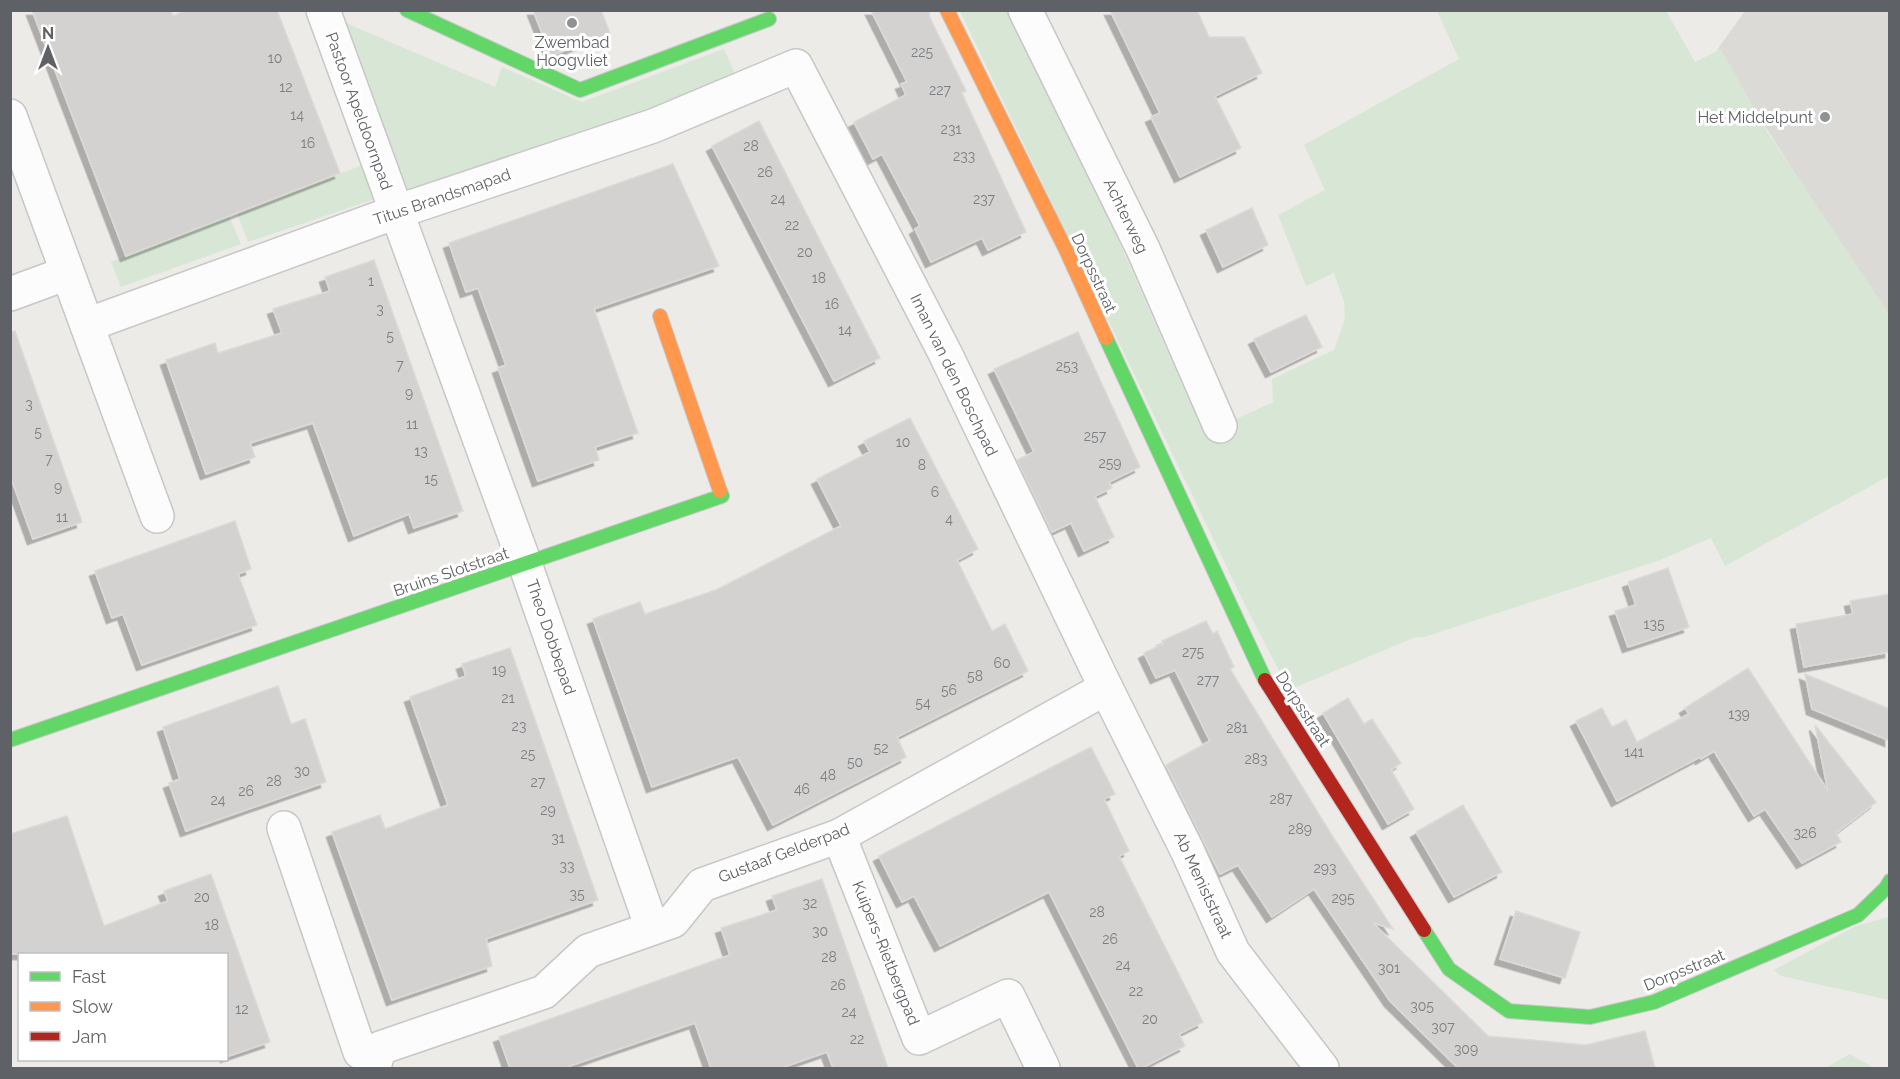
<svg xmlns="http://www.w3.org/2000/svg" width="1900" height="1079" viewBox="0 0 1900 1079" font-family="Raleway,sans-serif">
<style>
.education{fill:#dcdad7}
.green{fill:#d7e6d5}
.building{fill:#d3d2d1;stroke:#dcdad7;stroke-width:1.5;filter:url(#shadow)}
.lines{fill:none;stroke-linecap:round;stroke-linejoin:round}
.street-casing{stroke:#c7c7c7;stroke-width:36}
.fast-casing{stroke:#c9c9c9;stroke-width:16}
.slow-casing{stroke:#c9c9c9;stroke-width:16}
.jam-casing{stroke:#c9c9c9;stroke-width:16}
.street{stroke:#fcfcfc;stroke-width:33}
.fast{stroke:#63d668;stroke-width:14}
.slow{stroke:#ff974d;stroke-width:14}
.jam{stroke:#b3261e;stroke-width:14}
.poi-dot{fill:#909193;stroke:#fff;stroke-width:2}
.labels{text-anchor:middle;dominant-baseline:central;stroke-width:6;stroke-linejoin:round;paint-order:stroke}
.number-label{font-size:14px;fill:#7c7e81}
.poi-label{font-size:16px;fill:#5e6165;stroke:#fff}
.street-label{font-size:16px;fill:#5e6165;stroke:#fff}
</style>
<defs>
<filter id="shadow"><feDropShadow dx="-5.5" dy="5.5" stdDeviation="0" flood-color="#0004"/></filter>
</defs>
<rect width="100%" height="100%" fill="#ecebe8"/>
<polygon class="education" points="1745,11 1889,11 1889,322 1717,50"/>
<g class="green">
<polygon points="960,11 1013,11 1052,90 1204,434 1273,402 1272,379 1334,350 1345,319 1344,302 1334,273 1306,286 1278,215 1325,190 1304,145 1459,59 1437,11 1666,11 1695,62 1721,49 1768,133 1889,314 1889,476 1725,566 1711,538 1660,560 1424,637 1413,638 1289,690 1244,603"/>
<polygon points="339,20 495,87 502,67 582,102 724,49 738,81 406,196"/>
<polygon points="368,163 381,197 248,242 237,213"/>
<polygon points="229,216 241,244 121,287 111,262"/>
<polygon points="1889,917 1889,1000 1781,976 1774,970 1856,926"/>
<polygon points="1850,1054 1874,1068 1825,1068"/>
</g>
<g class="building">
<polygon points="32,10 171,10 173,16 187,10 277,10 340,173 126,256"/>
<polygon points="533,10 601,10 610,33 551,56"/>
<polygon points="871,10 929,10 930,18 966,91 962,93 1026,232 988,250 982,238 931,262 915,229 920,226 882,154 873,159 854,122 906,95 901,84 907,82"/>
<polygon points="1110,10 1197,10 1209,37 1244,37 1262,73 1215,96 1241,148 1180,177 1151,117 1160,113"/>
<polygon points="759,121 880,358 834,381 712,146"/>
<polygon points="673,164 719,266 594,309 638,433 595,447 599,460 538,481 498,368 506,365 478,288 466,292 449,243"/>
<polygon points="1252,208 1268,245 1223,267 1206,230"/>
<polygon points="374,260 463,511 414,528 409,514 354,536 313,423 250,443 255,457 206,474 166,360 215,343 218,353 282,333 273,309 330,291 325,277"/>
<polygon points="1306,315 1322,347 1271,372 1254,339"/>
<polygon points="15,331 82,522 33,539 10,475 10,332"/>
<polygon points="1078,332 1140,467 1109,482 1112,488 1095,496 1114,537 1084,551 1071,523 1052,532 1017,460 1034,452 994,369"/>
<polygon points="910,418 978,549 957,560 992,631 1005,624 1028,671 897,737 906,757 773,825 738,757 652,787 593,619 640,602 645,614 716,590 841,526 817,479 870,452 864,441"/>
<polygon points="235,521 251,569 238,574 257,625 142,665 123,614 112,618 95,571"/>
<polygon points="1668,568 1689,627 1628,647 1615,611 1636,605 1628,582"/>
<polygon points="1890,594 1890,652 1804,667 1796,624 1853,614 1850,601"/>
<polygon points="1206,621 1213,634 1217,631 1234,667 1230,669 1333,837 1393,929 1373,923 1488,1036 1586,1045 1645,1031 1655,1068 1458,1068 1390,1001 1314,889 1272,917 1238,865 1220,874 1166,765 1210,741 1175,670 1156,678 1144,653 1163,644 1162,641"/>
<polygon points="510,648 598,900 486,939 492,966 392,1000 332,832 380,815 385,829 448,805 410,697 466,676 462,664"/>
<polygon points="1748,668 1828,791 1815,725 1876,802 1836,833 1841,842 1802,863 1765,809 1754,816 1714,751 1701,759 1700,757 1617,801 1576,721 1602,708 1612,727 1626,720 1637,742 1689,714 1685,708"/>
<polygon points="1805,674 1890,709 1890,741 1812,709"/>
<polygon points="278,686 291,724 305,719 326,782 186,831 169,783 180,779 163,727"/>
<polygon points="1348,698 1364,724 1372,719 1401,763 1391,770 1414,809 1388,824 1323,713"/>
<polygon points="1091,747 1115,794 1104,799 1129,851 1119,856 1203,1022 1179,1034 1185,1046 1142,1068 1138,1068 1049,892 940,946 914,896 902,902 879,856"/>
<polygon points="1463,805 1502,872 1454,897 1416,832"/>
<polygon points="67,816 104,926 168,901 164,891 211,874 270,1042 226,1057 226,954 10,954 10,834"/>
<polygon points="822,879 888,1068 833,1068 827,1052 781,1068 711,1068 695,1023 564,1068 510,1068 499,1037 730,955 721,928 777,910 772,896"/>
<polygon points="1516,911 1580,932 1565,978 1500,959"/>
</g>
<g class="lines">
<defs>
<g id="street">
<polyline points="323,10 525,564 652,928"/>
<polyline points="1025,10 1143,249 1220,426"/>
<polyline points="10,116 157,516"/>
<polyline points="10,294 67,273"/>
<polyline points="87,325 396,212 653,126 796,66 945,353 1106,688 1187,850 1233,952 1322,1068"/>
<polyline points="284,828 360,1052 376,1060"/>
<polyline points="839,836 919,1038 1008,996 1043,1068"/>
<polyline points="373,1068 380,1048 544,992 588,951 673,921 702,885 839,836 1106,688"/>
</g>
<g id="fast">
<polyline points="407,10 580,90 769,19"/>
<polyline points="1106,338 1265,680"/>
<polyline points="10,740 722,496 720,491"/>
<polyline points="1424,930 1449,969 1509,1011 1590,1017 1654,1002 1858,915 1886,888 1890,881"/>
</g>
<g id="slow">
<polyline points="947,10 1067,252 1106,338"/>
<polyline points="660,316 720,491"/>
</g>
<polyline id="jam" points="1265,680 1424,930"/>
</defs>
<use href="#street" class="street-casing"/>
<use href="#fast" class="fast-casing"/>
<use href="#slow" class="slow-casing"/>
<use href="#jam" class="jam-casing"/>
<use href="#street" class="street"/>
<use href="#fast" class="fast"/>
<use href="#slow" class="slow"/>
<use href="#jam" class="jam"/>
</g>
<g class="poi-dot">
<circle cx="572" cy="23" r="6"/>
<circle cx="1825" cy="117" r="6"/>
</g>
<g class="labels">
<g class="number-label">
<text x="922" y="52">225</text>
<text x="275" y="58">10</text>
<text x="286" y="87">12</text>
<text x="940" y="90">227</text>
<text x="297" y="115">14</text>
<text x="951" y="129">231</text>
<text x="308" y="143">16</text>
<text x="751" y="146">28</text>
<text x="964" y="156">233</text>
<text x="765" y="172">26</text>
<text x="778" y="199">24</text>
<text x="984" y="199">237</text>
<text x="792" y="225">22</text>
<text x="805" y="252">20</text>
<text x="819" y="278">18</text>
<text x="371" y="281">1</text>
<text x="832" y="304">16</text>
<text x="380" y="309">3</text>
<text x="845" y="330">14</text>
<text x="390" y="336">5</text>
<text x="400" y="365">7</text>
<text x="1067" y="366">253</text>
<text x="409" y="393">9</text>
<text x="29" y="404">3</text>
<text x="412" y="424">11</text>
<text x="38" y="432">5</text>
<text x="1095" y="436">257</text>
<text x="903" y="442">10</text>
<text x="421" y="451">13</text>
<text x="49" y="459">7</text>
<text x="1110" y="463">259</text>
<text x="922" y="465">8</text>
<text x="431" y="479">15</text>
<text x="58" y="487">9</text>
<text x="935" y="492">6</text>
<text x="62" y="517">11</text>
<text x="949" y="519">4</text>
<text x="1654" y="624">135</text>
<text x="1193" y="652">275</text>
<text x="1002" y="663">60</text>
<text x="499" y="670">19</text>
<text x="975" y="676">58</text>
<text x="1208" y="680">277</text>
<text x="949" y="690">56</text>
<text x="508" y="698">21</text>
<text x="923" y="703">54</text>
<text x="1739" y="714">139</text>
<text x="519" y="726">23</text>
<text x="1237" y="728">281</text>
<text x="881" y="748">52</text>
<text x="1634" y="752">141</text>
<text x="528" y="754">25</text>
<text x="1256" y="759">283</text>
<text x="855" y="762">50</text>
<text x="302" y="771">30</text>
<text x="828" y="775">48</text>
<text x="274" y="781">28</text>
<text x="538" y="782">27</text>
<text x="802" y="789">46</text>
<text x="246" y="791">26</text>
<text x="1281" y="799">287</text>
<text x="218" y="800">24</text>
<text x="548" y="810">29</text>
<text x="1300" y="829">289</text>
<text x="1805" y="833">326</text>
<text x="558" y="838">31</text>
<text x="567" y="866">33</text>
<text x="1325" y="868">293</text>
<text x="577" y="894">35</text>
<text x="202" y="897">20</text>
<text x="1343" y="898">295</text>
<text x="810" y="903">32</text>
<text x="1097" y="912">28</text>
<text x="212" y="925">18</text>
<text x="820" y="931">30</text>
<text x="1110" y="939">26</text>
<text x="829" y="957">28</text>
<text x="1123" y="965">24</text>
<text x="1389" y="968">301</text>
<text x="838" y="985">26</text>
<text x="1136" y="991">22</text>
<text x="1422" y="1006">305</text>
<text x="242" y="1009">12</text>
<text x="849" y="1012">24</text>
<text x="1150" y="1019">20</text>
<text x="1443" y="1027">307</text>
<text x="857" y="1039">22</text>
<text x="1466" y="1049">309</text>
</g>
<g class="poi-label">
<text x="572" y="42">Zwembad<tspan x="572" dy="18">Hoogvliet</tspan></text>
<text x="1813" y="117" text-anchor="end">Het Middelpunt</text>
</g>
<g class="street-label">
<text transform="translate(359 111) rotate(70)">Pastoor Apeldoornpad</text>
<text transform="translate(442 197) rotate(-19)">Titus Brandsmapad</text>
<text transform="translate(1126 216) rotate(64)">Achterweg</text>
<text transform="translate(1094 273) rotate(65)">Dorpsstraat</text>
<text transform="translate(954 375) rotate(64)">Iman van den Boschpad</text>
<text transform="translate(451 572) rotate(-19)">Bruins Slotstraat</text>
<text transform="translate(551 637) rotate(71)">Theo Dobbepad</text>
<text transform="translate(1303 709) rotate(57)">Dorpsstraat</text>
<text transform="translate(784 853) rotate(-21)">Gustaaf Gelderpad</text>
<text transform="translate(1203 885) rotate(65)">Ab Meniststraat</text>
<text transform="translate(886 953) rotate(68)">Kuipers-Rietbergpad</text>
<text transform="translate(1684 970) rotate(-22)">Dorpsstraat</text>
</g>
</g>
<rect width="1900" height="1079" fill="none" stroke="#5e6165" stroke-width="24"/>
<rect x="18" y="953" width="210" height="108" fill="#ffffff" stroke="#bfc0c1" stroke-width="1.5"/>
<rect x="30" y="972" width="30" height="9" fill="#63d668" stroke="#bfc0c1" stroke-width="1.5"/>
<text x="72" y="983" font-size="18" fill="#5e6165">Fast</text>
<rect x="30" y="1002" width="30" height="9" fill="#ff974d" stroke="#bfc0c1" stroke-width="1.5"/>
<text x="72" y="1013" font-size="18" fill="#5e6165">Slow</text>
<rect x="30" y="1032" width="30" height="9" fill="#b3261e" stroke="#bfc0c1" stroke-width="1.5"/>
<text x="72" y="1043" font-size="18" fill="#5e6165">Jam</text>
<g transform="translate(48 48)" stroke="#ffffff" stroke-width="4.5" paint-order="stroke">
<path d="M0-4.5L10 22L0 15L-10 22Z" fill="#5e6165"/>
<text y="-9" font-size="16" font-weight="bold" text-anchor="middle" fill="#5e6165">N</text>
</g>
</svg>
